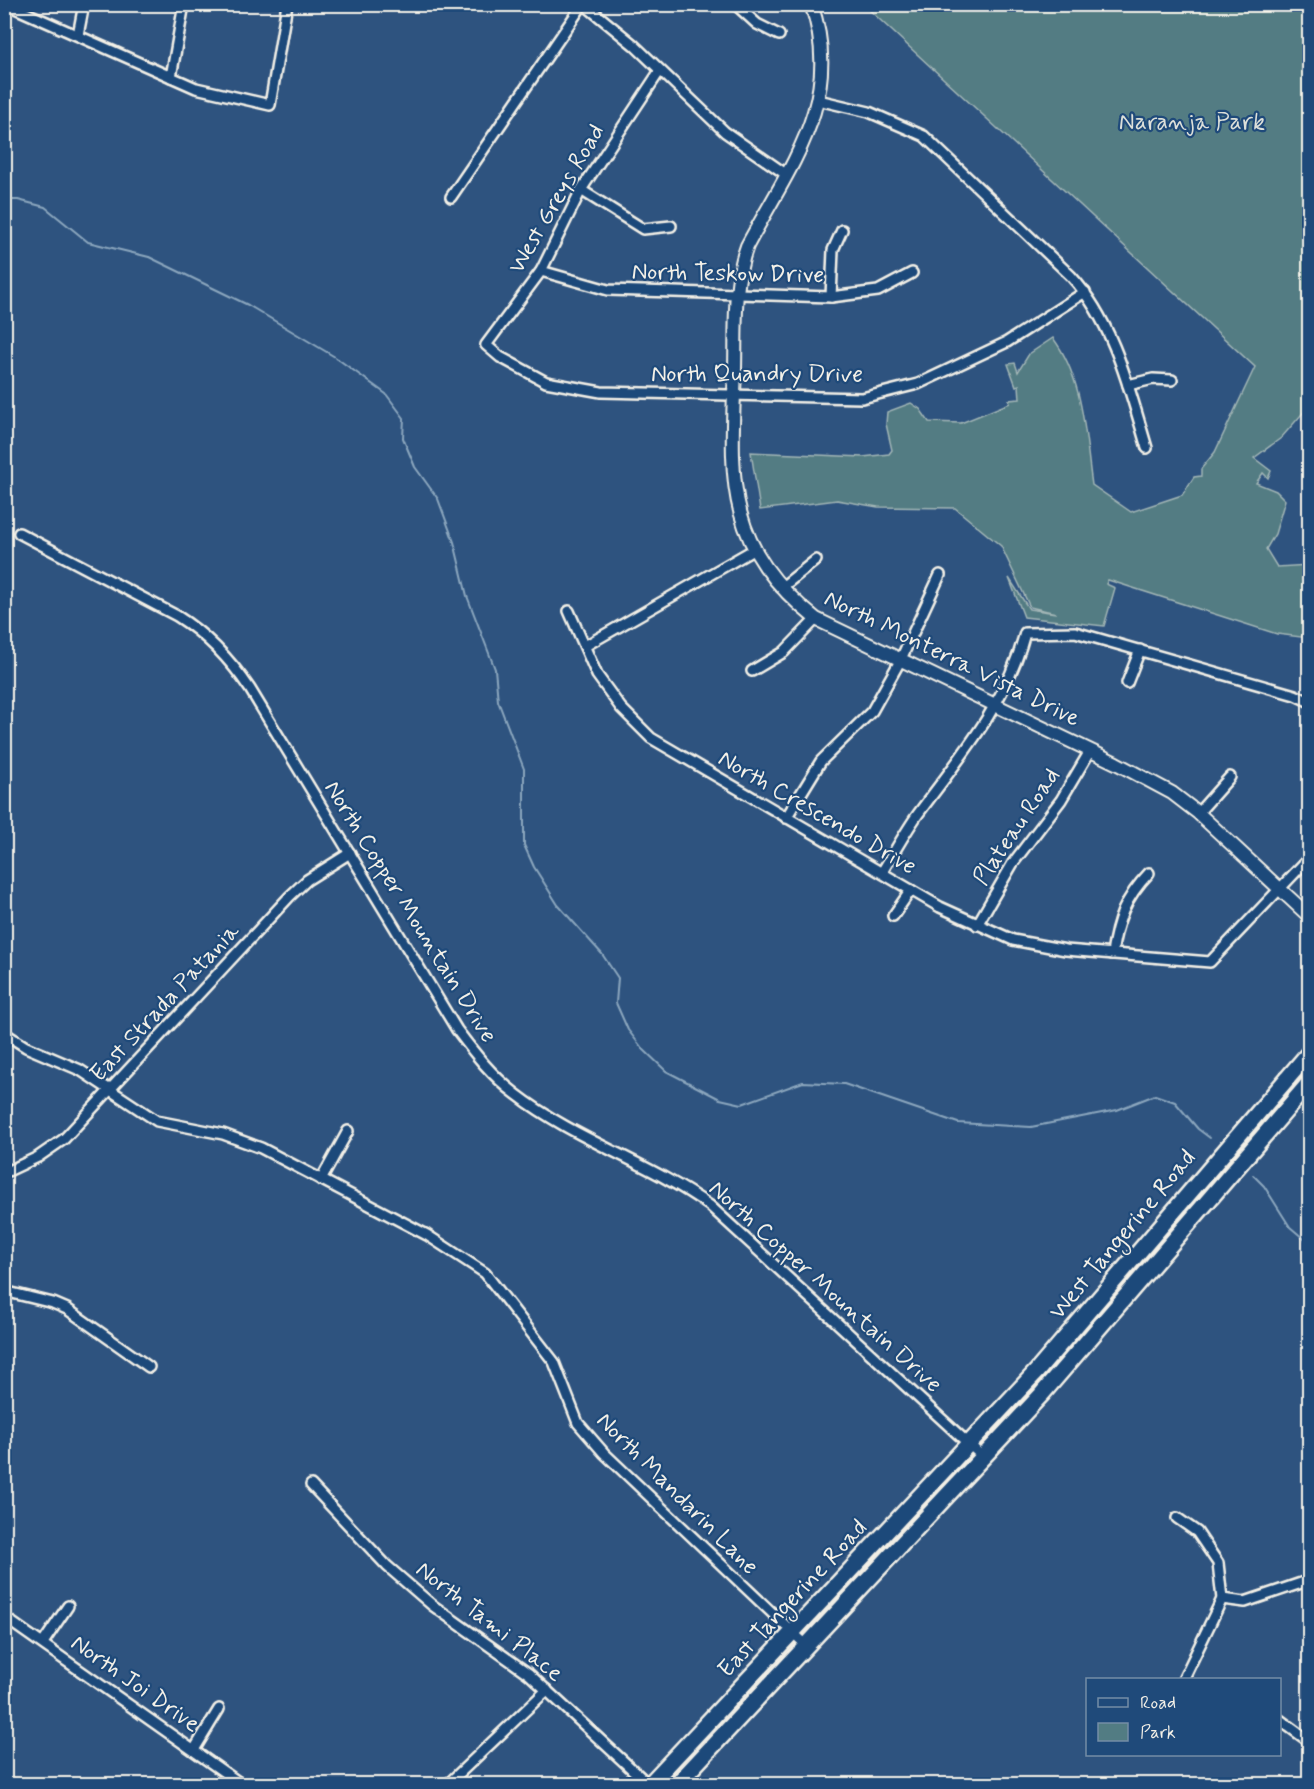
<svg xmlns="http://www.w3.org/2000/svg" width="1314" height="1789" viewBox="0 0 1314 1789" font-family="Mynerve,sans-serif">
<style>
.green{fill:#527c83;stroke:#a3b6b6;stroke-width:1.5}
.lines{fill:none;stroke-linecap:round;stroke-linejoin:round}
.stream{stroke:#8ca7be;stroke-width:2}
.minor-casing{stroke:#f4f1e8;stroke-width:14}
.tertiary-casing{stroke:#f4f1e8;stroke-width:16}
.primary-casing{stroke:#f4f1e8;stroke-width:20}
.minor{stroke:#1f4a7a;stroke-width:9}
.tertiary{stroke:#1f4a7a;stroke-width:12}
.primary{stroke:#1f4a7a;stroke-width:15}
.labels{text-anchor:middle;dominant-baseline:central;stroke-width:4.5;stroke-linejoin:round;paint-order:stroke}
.park-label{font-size:24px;fill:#dcdfd9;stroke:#1f4a7a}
.street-label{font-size:24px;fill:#f4f1e8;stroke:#1f4a7a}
</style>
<rect width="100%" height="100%" fill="#2e537f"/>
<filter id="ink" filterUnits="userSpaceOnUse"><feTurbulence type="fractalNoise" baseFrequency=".0167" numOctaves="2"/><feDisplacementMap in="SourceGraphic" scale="12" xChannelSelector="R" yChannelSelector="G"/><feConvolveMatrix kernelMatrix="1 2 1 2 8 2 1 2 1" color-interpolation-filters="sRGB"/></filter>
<g filter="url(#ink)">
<path class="green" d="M864 5H1309V406L1281 438 1254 458 1271 471 1268 478 1263 473 1256 483 1276 491 1285 500 1275 534 1266 549 1277 567 1309 565V638L1277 634 1108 580 1106 584 1115 588 1104 626 1024 617 1009 578 1029 609 1056 613 1030 607 1001 546 955 508 878 507 837 500 760 510 751 452 863 457 889 454 892 450 886 424 887 412 911 403 920 409 929 422 961 423 1010 403 1009 400 1020 399 1019 385 1016 386 1008 364 1015 363 1018 372 1029 354 1053 338C1084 379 1085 436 1092 485L1131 512 1182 495 1194 477 1201 476V469L1215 452 1255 367Z"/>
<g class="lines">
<g class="stream">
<polyline points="4,200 18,200 45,207 88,242 149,257 248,305 335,357 386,394 404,418 403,438 415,467 438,499 454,542 467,596 495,669 498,701 524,769 524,845 534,867 558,905 602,954 618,978 616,1003 628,1030 642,1048 666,1071 720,1099 742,1104 803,1082 844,1084 958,1123 1031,1127 1117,1110 1155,1095 1175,1102 1198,1129 1210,1138"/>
<polyline points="1253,1175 1264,1186 1290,1227 1310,1244"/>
</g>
<defs>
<g id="minor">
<polyline points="6,4 196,88 270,105 287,4"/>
<polyline points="584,4 634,45 725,132 787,175"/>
<polyline points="735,4 757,24 779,35"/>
<polyline points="78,35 84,4"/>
<polyline points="659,72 581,190 541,271 486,345 500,357 546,382 601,392 862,398 918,384 1007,342 1085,292"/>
<polyline points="171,77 184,4"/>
<path d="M818 100 869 112 924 136 1071 276C1114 323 1129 388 1147 448"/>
<polyline points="581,190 643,229 671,226"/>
<polyline points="451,197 583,4"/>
<polyline points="541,271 608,290 831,297 878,291 912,273"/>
<polyline points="831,297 833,250 842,230"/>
<polyline points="1128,385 1153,379 1172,380"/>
<path d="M19 533 177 616C207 635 230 659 250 689L457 1030C475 1054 492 1076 516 1094 575 1140 649 1162 710 1206L984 1458"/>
<polyline points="781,588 816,560"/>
<polyline points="569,611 597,675 621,708 651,738 940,907 1013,940 1066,950 1210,962 1310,857"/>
<polyline points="585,646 753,550"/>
<polyline points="752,671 784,652 816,619"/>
<polyline points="1127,683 1140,650"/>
<polyline points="1198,813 1230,777"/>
<polyline points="786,818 821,761 872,711 900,661 940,575"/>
<path d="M882 872C894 853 905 832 918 814 961 756 1006 704 1025 633L1075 632 1295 695 1310 702"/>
<polyline points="893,916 911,890"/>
<polyline points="977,925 1013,863 1061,800 1090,751"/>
<path d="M1112 954C1117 920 1125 898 1149 873"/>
<polyline points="4,1033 26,1047 80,1070 157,1121 223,1134 261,1148 427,1235 485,1273 554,1362 578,1423 604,1453 807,1646"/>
<polyline points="4,1173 38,1157 64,1139 290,896 307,880 350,853"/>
<polyline points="321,1180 348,1131"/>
<polyline points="4,1291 53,1303 67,1309 149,1367"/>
<polyline points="311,1485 387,1566 432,1605 529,1674 648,1784"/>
<polyline points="1177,1518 1197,1532 1218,1563 1222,1599 1183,1680"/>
<polyline points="1222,1599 1245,1602 1310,1580"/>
<polyline points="4,1617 241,1784"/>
<polyline points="43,1643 68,1606"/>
<polyline points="1280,1720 1310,1742"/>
<polyline points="194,1750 219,1709"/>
<polyline points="448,1784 547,1690"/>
</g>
<path id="tertiary" d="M811 4C845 99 789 167 747 246 733 284 736 327 735 368 731 476 722 544 816 619L1116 763 1172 793 1198 813 1310 917"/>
<g id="primary">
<polyline points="650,1784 1037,1371 1310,1052"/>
<polyline points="677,1784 1041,1395 1310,1082"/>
</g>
</defs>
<use href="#minor" class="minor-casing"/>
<use href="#tertiary" class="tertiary-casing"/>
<use href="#primary" class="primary-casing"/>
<use href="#minor" class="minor"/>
<use href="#tertiary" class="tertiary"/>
<use href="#primary" class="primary"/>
</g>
</g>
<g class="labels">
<g class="park-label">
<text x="1192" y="122">Naranja Park</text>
</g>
<g class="street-label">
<text transform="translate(557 199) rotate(-60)">West Greys Road</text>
<text transform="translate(728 274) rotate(1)">North Teskow Drive</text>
<text x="757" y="374">North Quandry Drive</text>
<text transform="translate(952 659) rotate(26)">North Monterra Vista Drive</text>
<text transform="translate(817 813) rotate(30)">North Crescendo Drive</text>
<text transform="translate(1017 827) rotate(-56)">Plateau Road</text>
<text transform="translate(410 912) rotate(58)">North Copper Mountain Drive</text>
<text transform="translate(165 1003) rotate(-47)">East Strada Patania</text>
<text transform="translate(1123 1235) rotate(-50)">West Tangerine Road</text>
<text transform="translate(825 1287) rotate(42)">North Copper Mountain Drive</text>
<text transform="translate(677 1494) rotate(45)">North Mandarin Lane</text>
<text transform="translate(793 1599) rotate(-47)">East Tangerine Road</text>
<text transform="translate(489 1622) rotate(38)">North Tami Place</text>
<text transform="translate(135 1684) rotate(35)">North Joi Drive</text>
</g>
</g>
<rect width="1314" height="1789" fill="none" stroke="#1f4a7a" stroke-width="24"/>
<rect x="12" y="12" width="1290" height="1765" fill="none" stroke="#f4f1e8" stroke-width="2" filter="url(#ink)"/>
<rect x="1086" y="1678" width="195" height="78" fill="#1f4a7a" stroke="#748da6" stroke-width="1.5"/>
<rect x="1098" y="1698" width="30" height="9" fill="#1f4a7a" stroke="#748da6" stroke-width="1.5"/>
<text x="1140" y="1708" font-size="18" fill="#f4f1e8">Road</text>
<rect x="1098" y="1723" width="30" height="18" fill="#527c83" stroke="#748da6" stroke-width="1.5"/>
<text x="1140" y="1738" font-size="18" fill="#f4f1e8">Park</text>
</svg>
